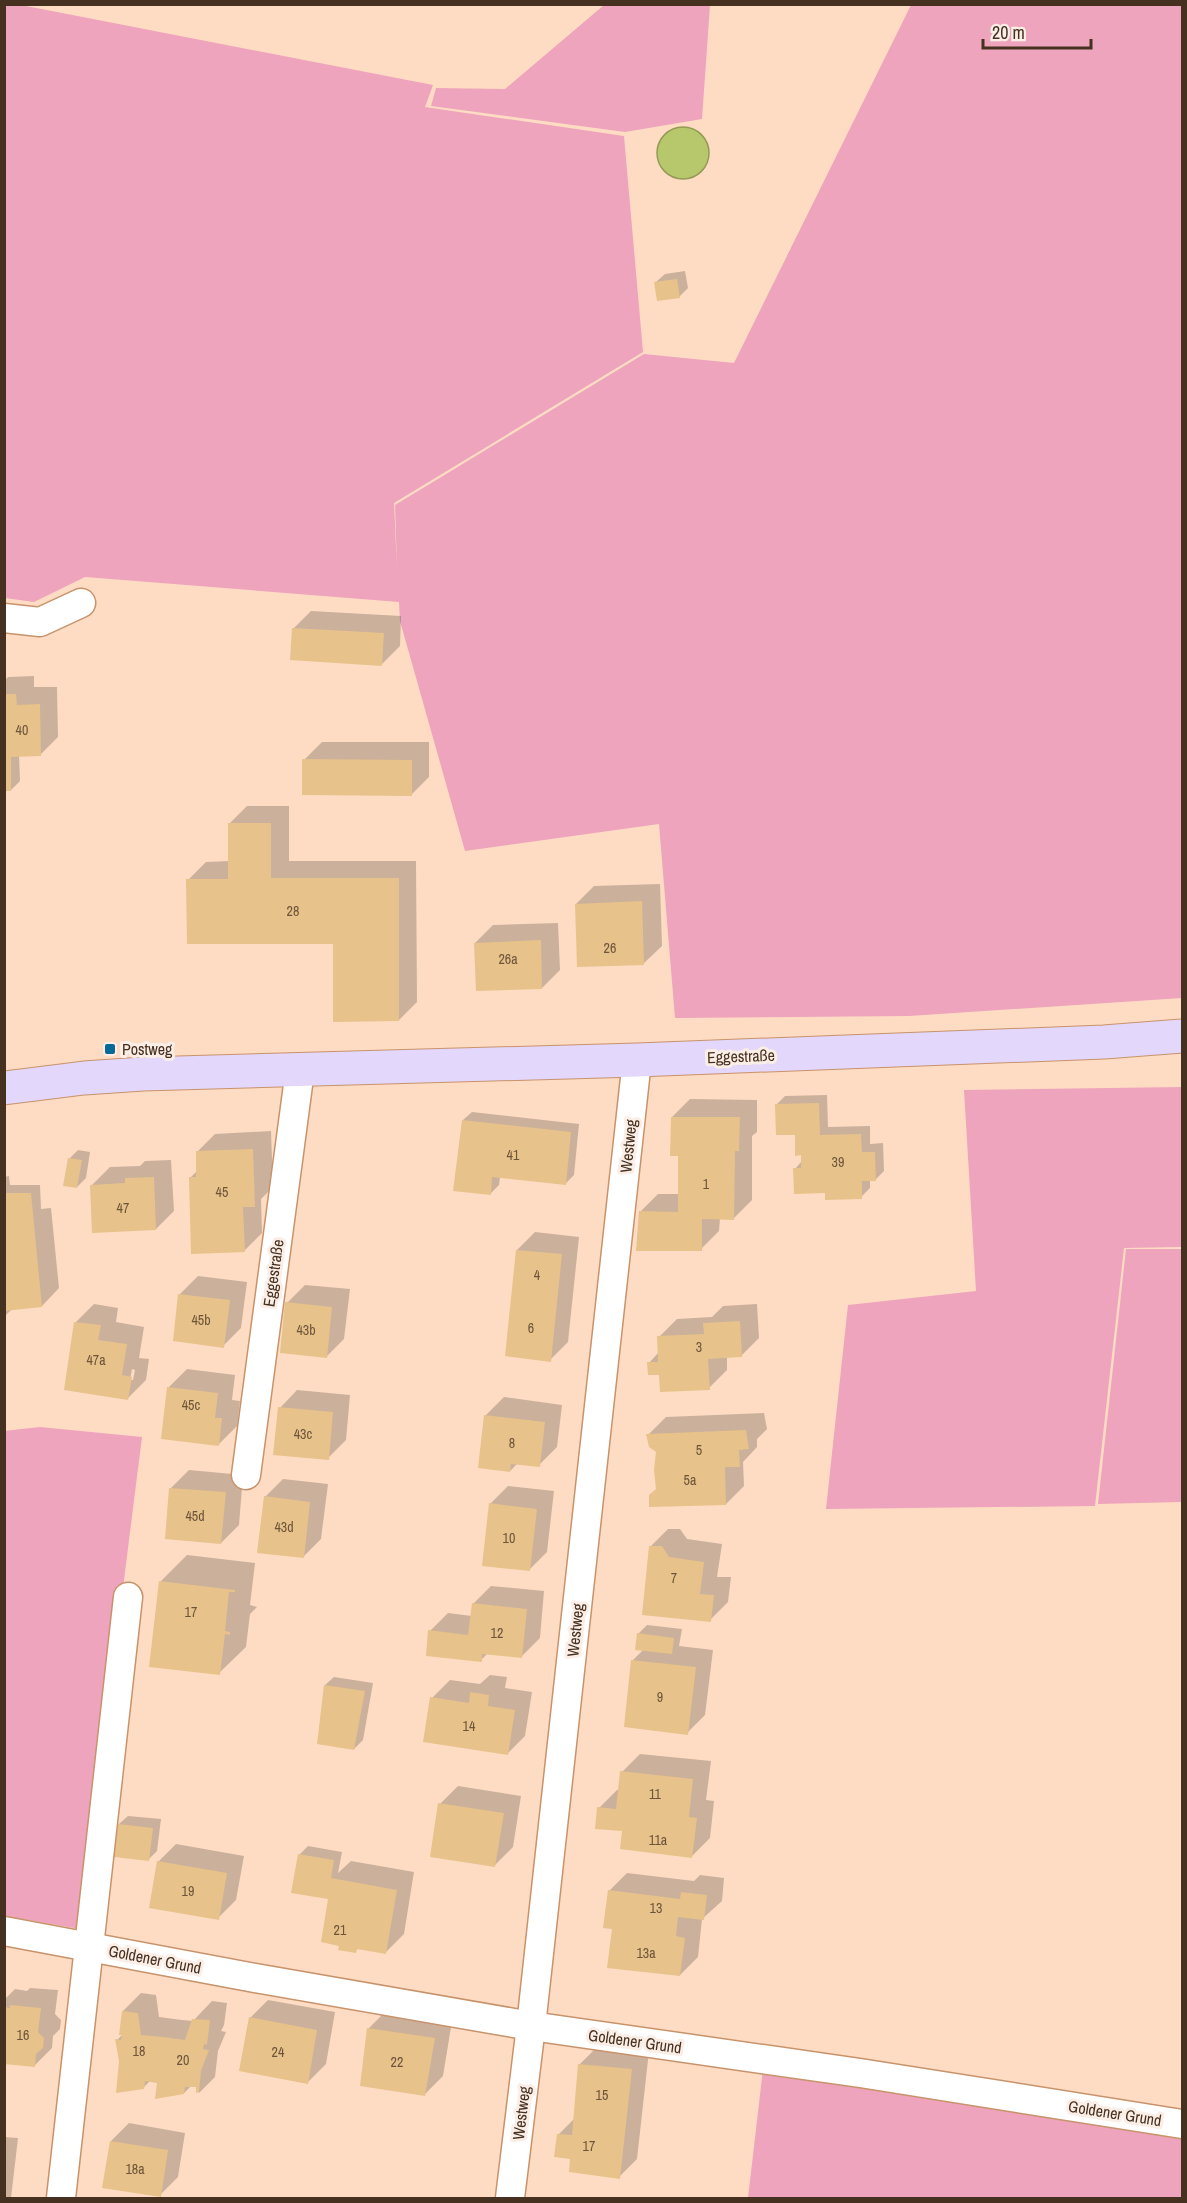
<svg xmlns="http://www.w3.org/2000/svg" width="1187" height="2203" viewBox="0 0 1187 2203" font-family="'Archivo Narrow',sans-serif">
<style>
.green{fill:#eea4bc}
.water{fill:#b7c76c;stroke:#959a55;stroke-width:1.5}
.shadow{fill:#0003;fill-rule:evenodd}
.building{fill:#e7c28a}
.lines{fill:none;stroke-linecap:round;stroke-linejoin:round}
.minor-casing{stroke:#c8936b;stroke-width:31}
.secondary-casing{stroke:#c8936b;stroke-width:35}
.minor{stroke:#fff;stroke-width:28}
.secondary{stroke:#e3d7fb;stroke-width:33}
.poi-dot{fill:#066a98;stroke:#faeee6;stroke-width:2}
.labels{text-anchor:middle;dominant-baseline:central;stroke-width:6;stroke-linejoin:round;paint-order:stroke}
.number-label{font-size:14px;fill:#6e543a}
.poi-label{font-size:16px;fill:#46301f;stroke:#faeee6;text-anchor:start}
.street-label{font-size:16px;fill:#46301f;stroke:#faeee6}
</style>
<rect width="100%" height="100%" fill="#fedcc3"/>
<g class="green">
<polygon points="5,4 21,5 433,85 425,107 624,136 643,352 394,503 397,569 395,505 644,354 734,363 911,5 1182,5 1182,998 909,1016 675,1018 659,824 465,851 400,621 399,602 85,577 34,602 5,598"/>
<polygon points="604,5 710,5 702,119 625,132 431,106 436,88 505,89"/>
<polygon points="1182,1087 1182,1247 1124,1248 1095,1506 826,1509 848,1305 976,1291 964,1090"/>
<polygon points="1126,1249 1182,1249 1182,1502 1098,1504"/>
<polygon points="40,1427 142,1437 80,1929 5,1916 4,1431"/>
<polygon points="763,2069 860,2083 1182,2139 1182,2198 748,2198"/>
</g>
<circle class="water" cx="683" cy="153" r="26"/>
<g class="shadow">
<polygon points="685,271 688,288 679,297 656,282 665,274"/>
<polygon points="311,611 401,616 400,646 382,664 293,629"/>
<polygon points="34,676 34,687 57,687 58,737 40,755 19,755 20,781 11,790 4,790 4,681 8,677"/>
<polygon points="322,742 429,742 429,777 411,795 304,760"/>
<polygon points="247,806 289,806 289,861 416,861 417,1002 399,1020 334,942 188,880 206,862 229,861 229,824"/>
<polygon points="660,884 662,946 644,963 576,904 594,886"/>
<polygon points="558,923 560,970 542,988 475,943 493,925"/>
<polygon points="827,1095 828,1127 870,1126 870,1144 883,1143 884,1171 875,1180 870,1180 870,1188 861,1197 826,1192 795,1169 802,1161 802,1154 796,1134 776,1105 785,1096"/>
<polygon points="690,1099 757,1100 757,1132 752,1136 752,1200 734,1218 720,1218 719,1231 701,1249 640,1212 658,1194 679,1194 680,1155 672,1117"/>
<polygon points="472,1112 579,1124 574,1175 565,1184 500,1177 499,1185 490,1194 463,1120"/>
<polygon points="271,1131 273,1187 261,1199 262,1233 244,1251 190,1178 198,1170 197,1152 215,1134"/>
<polygon points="78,1150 90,1152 86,1178 77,1187 69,1159"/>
<polygon points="171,1160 174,1211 156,1229 92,1185 110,1167 140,1166 145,1161"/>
<polygon points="9,1176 10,1185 40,1185 41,1209 51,1208 59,1288 42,1306 13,1308 4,1317 4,1177"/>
<polygon points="535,1232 579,1237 568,1342 550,1360 517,1250"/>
<polygon points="198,1276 247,1282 241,1328 223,1346 180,1294"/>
<polygon points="305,1285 350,1289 344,1339 326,1357 287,1303"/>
<path d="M94 1304 118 1308 116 1322 144 1327 139 1358 149 1359 146 1380 128 1398 76 1322ZM132 1369 135 1370 133 1380H130Z"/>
<polygon points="757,1304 759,1338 741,1356 727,1356 727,1370 709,1388 661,1373 649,1363 659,1352 659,1337 677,1319 712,1317 723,1306"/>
<polygon points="187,1369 235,1375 232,1400 240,1401 237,1426 219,1444 169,1387"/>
<polygon points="297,1390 350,1395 346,1440 328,1458 280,1408"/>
<polygon points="504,1397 562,1405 557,1447 539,1465 518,1463 510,1471 486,1415"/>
<polygon points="764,1413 767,1429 757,1439 757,1447 743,1462 744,1486 726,1504 658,1488 657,1451 648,1435 666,1417"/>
<polygon points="189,1470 243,1475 239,1525 221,1543 171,1488"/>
<polygon points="283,1479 328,1484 321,1539 303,1557 265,1497"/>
<polygon points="508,1486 554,1491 547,1552 529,1570 490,1504"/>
<polygon points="668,1529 680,1529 687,1539 722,1544 717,1577 731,1577 728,1602 710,1620 650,1547"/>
<polygon points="187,1555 255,1563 250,1605 257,1607 250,1614 246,1647 219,1673 161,1581"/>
<polygon points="491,1586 544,1591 540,1638 522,1656 488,1653 481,1660 430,1631 448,1613 472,1616 473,1604"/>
<polygon points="647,1625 682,1629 679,1646 713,1650 705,1715 687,1733 632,1661 644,1649 638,1634"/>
<polygon points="490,1675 507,1677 505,1688 532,1692 525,1736 507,1754 432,1698 450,1680 480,1684"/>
<polygon points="334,1677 373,1683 363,1740 354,1749 325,1685"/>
<polygon points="640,1754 711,1761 706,1800 714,1801 710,1838 692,1856 624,1830 599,1808 617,1790 620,1790 622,1772"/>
<polygon points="458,1786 521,1796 513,1847 495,1865 440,1804"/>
<polygon points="128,1816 161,1819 157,1851 148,1860 119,1824"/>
<polygon points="176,1844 244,1856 236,1900 218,1918 158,1862"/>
<polygon points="308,1846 342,1852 338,1873 351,1861 414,1872 404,1934 386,1952 359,1948 355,1951 330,1895 299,1855"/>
<polygon points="627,1873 694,1881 700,1875 724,1878 722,1901 702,1919 698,1957 680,1975 613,1928 609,1891"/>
<polygon points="30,1988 58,1990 55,2014 61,2020 60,2029 53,2036 52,2048 34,2066 4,2062 4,2000 15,1989 27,1991"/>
<polygon points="141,1993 156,1995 159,2017 182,2020 193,2021 212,2001 227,2003 224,2025 221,2031 226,2032 218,2051 215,2077 199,2093 197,2086 191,2086 184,2093 158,2081 151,2080 143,2088 120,2061 117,2040 123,2034 123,2011"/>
<polygon points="268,2000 335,2012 326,2064 308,2082 250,2018"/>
<polygon points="386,2011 452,2021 443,2076 425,2094 368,2029"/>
<polygon points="598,2046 649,2051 637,2159 619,2177 572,2158 558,2135 575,2118 580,2064"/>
<polygon points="129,2123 185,2133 178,2177 160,2195 111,2141"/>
<polygon points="4,2137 18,2138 11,2198 4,2198"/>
</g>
<g class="building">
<polygon points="677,279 680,298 657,301 654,282"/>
<polygon points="292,628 384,633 382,666 290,660"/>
<polygon points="4,694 16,694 17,705 40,704 41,756 11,757 11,791 4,791"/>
<polygon points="302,759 412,760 412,796 302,795"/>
<polygon points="228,823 271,823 271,878 399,878 399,1021 333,1022 333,944 187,944 186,879 228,879"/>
<polygon points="642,901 644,965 577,967 575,904"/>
<polygon points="541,940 542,989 476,991 474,943"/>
<polygon points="819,1103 820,1135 861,1134 862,1152 875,1152 876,1181 862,1181 862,1199 825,1200 825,1193 794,1194 793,1168 801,1168 801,1155 795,1156 795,1135 776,1135 775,1104"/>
<polygon points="671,1117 740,1117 739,1151 735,1151 734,1220 702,1219 702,1251 636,1251 639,1211 678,1212 678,1156 670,1156"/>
<polygon points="462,1120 571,1132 566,1185 492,1177 491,1195 453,1191"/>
<polygon points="253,1149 255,1207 243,1207 245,1252 191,1254 189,1177 196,1177 196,1151"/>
<polygon points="68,1158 82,1160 77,1188 63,1186"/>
<polygon points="154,1177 156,1230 92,1233 90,1185 125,1183 125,1178"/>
<polygon points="4,1193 31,1193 42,1307 4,1311"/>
<polygon points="516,1250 562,1254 551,1362 505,1356"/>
<polygon points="178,1294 230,1300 224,1348 173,1341"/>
<polygon points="285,1302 332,1307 327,1358 280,1353"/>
<polygon points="740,1321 742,1357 708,1359 710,1390 660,1392 659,1375 648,1375 647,1362 658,1362 657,1336 704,1334 703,1323"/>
<polygon points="74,1322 101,1325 98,1340 127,1344 122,1375 132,1377 128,1400 64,1390"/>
<polygon points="167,1387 218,1393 215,1418 222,1418 219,1446 161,1439"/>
<polygon points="278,1407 333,1412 329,1460 273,1455"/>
<polygon points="484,1415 545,1422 540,1467 511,1464 510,1472 478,1468"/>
<polygon points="746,1430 749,1449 739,1450 740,1467 725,1467 726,1505 649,1507 649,1495 656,1489 654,1470 656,1452 649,1447 646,1434"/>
<polygon points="169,1488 226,1492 221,1544 165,1539"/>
<polygon points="264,1496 310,1502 304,1558 257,1553"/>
<polygon points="489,1503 537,1509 530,1571 482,1566"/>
<polygon points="649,1546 662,1546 669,1557 704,1562 700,1594 714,1595 711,1622 642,1615"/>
<polygon points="159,1581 235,1590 235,1592 229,1592 225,1631 230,1632 230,1635 225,1634 220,1675 149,1667"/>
<polygon points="472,1603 527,1609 522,1658 482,1654 482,1662 426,1656 428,1630 468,1635"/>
<polygon points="637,1633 674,1638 672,1654 635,1650"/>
<polygon points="631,1660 696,1667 688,1735 624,1727"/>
<polygon points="324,1685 365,1691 354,1750 317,1744"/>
<polygon points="470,1692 489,1695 488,1706 515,1710 508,1755 423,1742 430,1697 469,1703"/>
<polygon points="620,1771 693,1779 689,1817 697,1818 692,1858 620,1849 622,1831 595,1829 597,1807 616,1809"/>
<polygon points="438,1803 504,1813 495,1867 430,1857"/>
<polygon points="118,1824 153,1828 149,1861 114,1857"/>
<polygon points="298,1854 334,1860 331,1878 397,1890 386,1954 357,1949 356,1953 338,1950 339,1946 321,1942 328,1899 291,1893"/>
<polygon points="157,1861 227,1873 219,1920 149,1908"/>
<polygon points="608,1890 680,1899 681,1892 707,1895 704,1920 678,1917 676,1936 685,1938 680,1976 607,1968 612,1929 603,1928"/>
<polygon points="10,2005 41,2008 38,2032 44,2038 43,2048 36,2054 35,2067 4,2064 4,2007 10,2008"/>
<polygon points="122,2011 138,2013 141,2035 163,2037 185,2040 192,2019 210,2020 207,2045 204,2044 203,2049 209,2050 201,2071 199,2092 196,2093 196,2087 185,2087 184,2094 155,2099 157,2083 145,2081 144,2089 116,2093 119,2061 115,2039 121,2040 122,2035 119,2035"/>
<polygon points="249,2017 317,2030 308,2084 239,2071"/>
<polygon points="367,2028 435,2038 425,2096 360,2086"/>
<polygon points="578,2064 632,2069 620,2179 569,2172 570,2159 554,2157 557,2134 572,2135"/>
<polygon points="110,2141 168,2150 161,2197 102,2188"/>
</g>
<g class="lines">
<defs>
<g id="minor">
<polyline points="4,618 40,622 81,603"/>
<polyline points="246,1475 300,1070"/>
<polyline points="4,1931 255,1978 531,2026 860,2073 1182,2124"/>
<polyline points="61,2198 128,1597"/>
<polyline points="510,2198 531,2026 637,1060"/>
</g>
<polyline id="secondary" points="4,1088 84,1078 143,1074 637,1060 1104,1042 1182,1036"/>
</defs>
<use href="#minor" class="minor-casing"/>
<use href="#secondary" class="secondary-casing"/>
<use href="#minor" class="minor"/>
<use href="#secondary" class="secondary"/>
</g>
<rect class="poi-dot" x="104" y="1043" width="12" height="12" rx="3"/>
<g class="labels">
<g class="number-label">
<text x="22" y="730">40</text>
<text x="293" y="911">28</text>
<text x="610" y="948">26</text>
<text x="508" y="959">26a</text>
<text x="513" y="1155">41</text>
<text x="838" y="1162">39</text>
<text x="706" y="1184">1</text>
<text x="222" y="1192">45</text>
<text x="123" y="1208">47</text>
<text x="537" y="1275">4</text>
<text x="201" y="1320">45b</text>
<text x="531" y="1328">6</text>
<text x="306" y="1330">43b</text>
<text x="699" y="1347">3</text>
<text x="96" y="1360">47a</text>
<text x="191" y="1405">45c</text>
<text x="303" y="1434">43c</text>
<text x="512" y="1443">8</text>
<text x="699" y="1450">5</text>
<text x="690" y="1480">5a</text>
<text x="195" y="1516">45d</text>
<text x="284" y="1527">43d</text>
<text x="509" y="1538">10</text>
<text x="674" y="1578">7</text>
<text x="191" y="1612">17</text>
<text x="497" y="1633">12</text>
<text x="660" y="1697">9</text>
<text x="469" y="1726">14</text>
<text x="655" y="1794">11</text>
<text x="658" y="1840">11a</text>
<text x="188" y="1891">19</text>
<text x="656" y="1908">13</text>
<text x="340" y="1930">21</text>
<text x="646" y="1953">13a</text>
<text x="23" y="2035">16</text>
<text x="139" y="2051">18</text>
<text x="278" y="2052">24</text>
<text x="183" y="2060">20</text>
<text x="397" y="2062">22</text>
<text x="602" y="2095">15</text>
<text x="589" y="2146">17</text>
<text x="135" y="2169">18a</text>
</g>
<g class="poi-label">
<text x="122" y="1049">Postweg</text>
</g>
<g class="street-label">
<text transform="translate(741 1056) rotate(-2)">Eggestraße</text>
<text transform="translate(628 1146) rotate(-84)">Westweg</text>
<text transform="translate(273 1273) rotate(-82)">Eggestraße</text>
<text transform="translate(575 1630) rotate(-84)">Westweg</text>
<text transform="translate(155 1959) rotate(11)">Goldener Grund</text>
<text transform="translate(635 2041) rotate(8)">Goldener Grund</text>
<text transform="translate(521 2113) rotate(-83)">Westweg</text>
<text transform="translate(1115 2113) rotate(9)">Goldener Grund</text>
</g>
</g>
<rect width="1187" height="2203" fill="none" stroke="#46301f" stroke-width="12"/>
<path d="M983 39v9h108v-9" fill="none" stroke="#46301f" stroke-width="3"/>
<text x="992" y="39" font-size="18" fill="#46301f" stroke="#faeee6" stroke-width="4.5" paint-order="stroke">20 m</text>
</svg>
